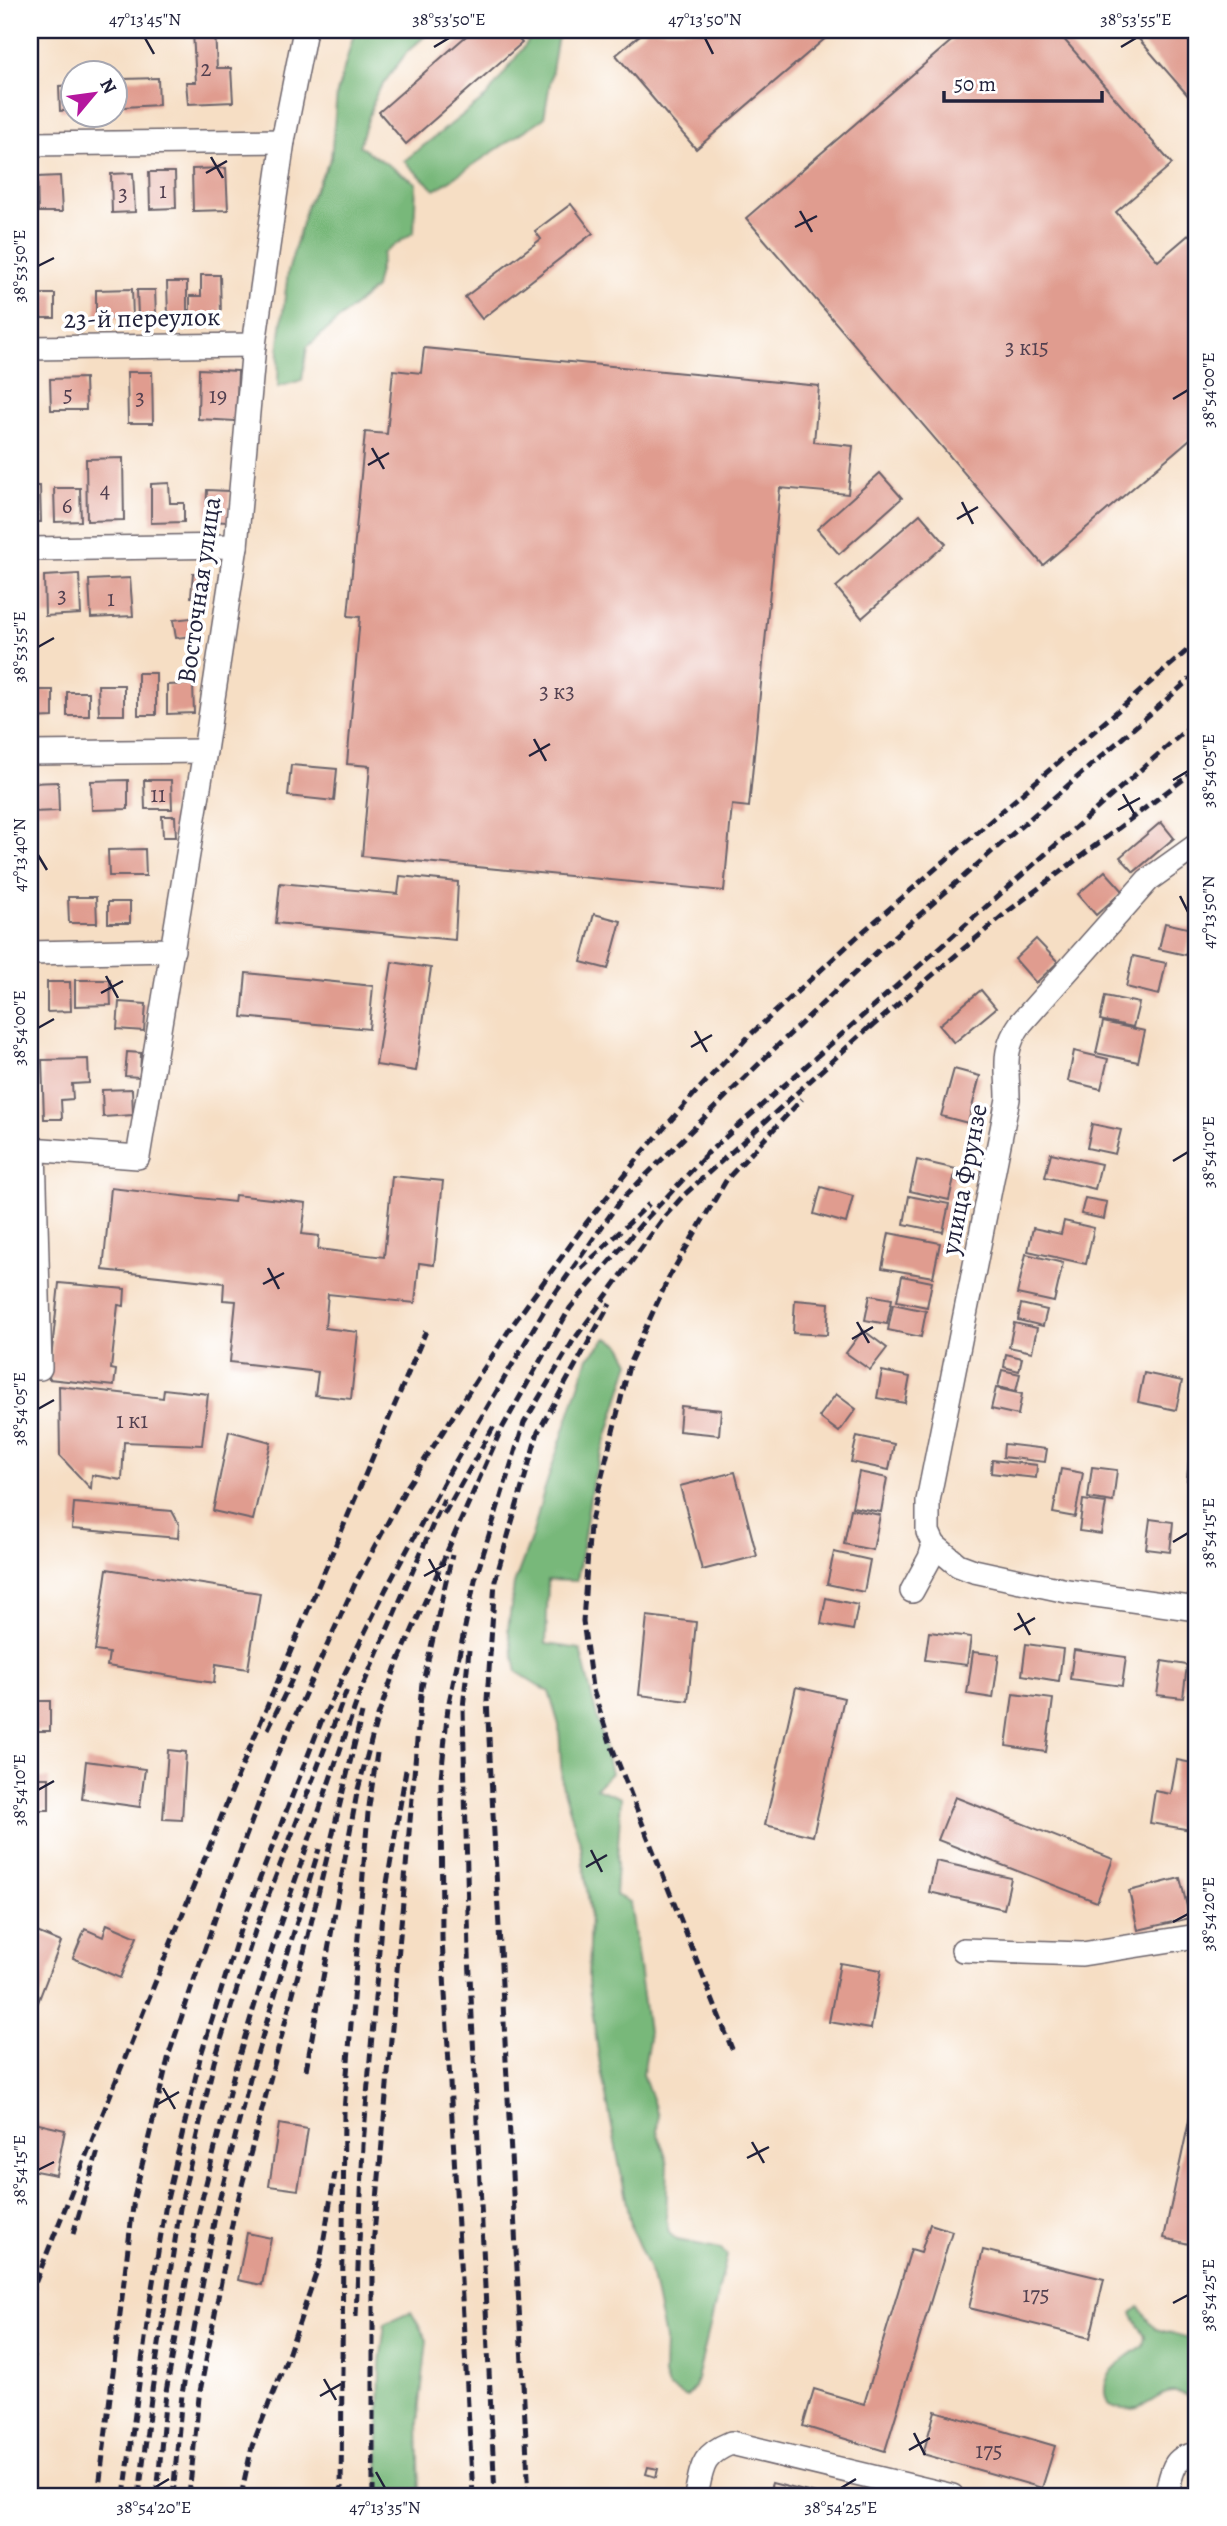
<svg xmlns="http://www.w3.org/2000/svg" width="1227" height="2526" viewBox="0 0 1227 2526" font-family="Alegreya,serif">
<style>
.forest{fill:#78b87a;stroke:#4d6d5a;stroke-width:2}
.building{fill:#e09c8f}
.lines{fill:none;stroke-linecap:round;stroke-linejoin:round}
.minor-casing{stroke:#6c646b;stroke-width:26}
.minor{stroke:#fff;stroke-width:23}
.rail{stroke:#22223b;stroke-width:5;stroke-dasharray:10 5;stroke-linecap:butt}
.ticks{fill:none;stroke:#22223b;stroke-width:2.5}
.labels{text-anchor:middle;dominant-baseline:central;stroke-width:7;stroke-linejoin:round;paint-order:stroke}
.number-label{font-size:23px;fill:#524050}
.street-label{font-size:26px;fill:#22223b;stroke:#fff}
.neatline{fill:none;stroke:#22223b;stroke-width:2.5}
.ticks-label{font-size:18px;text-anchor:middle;fill:#22223b}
</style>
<rect width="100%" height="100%" fill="#fff"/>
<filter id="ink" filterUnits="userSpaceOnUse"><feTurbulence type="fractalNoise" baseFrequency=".0143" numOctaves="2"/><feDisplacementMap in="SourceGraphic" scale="14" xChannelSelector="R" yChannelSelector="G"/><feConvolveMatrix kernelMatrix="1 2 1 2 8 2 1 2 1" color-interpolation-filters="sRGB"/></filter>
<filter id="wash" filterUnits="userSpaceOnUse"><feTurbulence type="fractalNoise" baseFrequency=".00686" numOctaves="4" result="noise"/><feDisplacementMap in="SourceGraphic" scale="28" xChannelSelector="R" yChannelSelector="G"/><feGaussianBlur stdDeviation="1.57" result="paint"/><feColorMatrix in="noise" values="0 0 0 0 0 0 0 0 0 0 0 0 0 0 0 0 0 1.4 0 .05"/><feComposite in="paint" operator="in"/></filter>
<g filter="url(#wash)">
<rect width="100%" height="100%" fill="#f6dec4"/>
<g class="forest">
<polygon points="355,30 432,30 408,51 377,92 359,146 416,183 414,232 383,253 375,288 307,347 302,380 278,387 279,344 288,272 307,205 331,158 337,93"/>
<polygon points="520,30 562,30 557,41 544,118 435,190 404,161 487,96 529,40"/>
<polygon points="607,1338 620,1344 630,1362 592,1484 577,1581 548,1580 546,1644 580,1649 611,1773 596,1788 621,1798 615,1895 630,1902 649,2039 643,2074 658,2116 657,2131 668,2164 666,2218 669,2233 677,2240 721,2249 727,2256 695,2387 686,2397 668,2387 664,2376 665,2339 652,2276 632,2230 600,2065 588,1982 590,1911 581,1846 562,1784 559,1725 549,1692 517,1672 508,1629 514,1584 532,1536 543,1494 588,1358"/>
<path d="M1139 2307 1156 2329 1197 2340V2398C1190 2396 1182 2393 1175 2392 1153 2391 1144 2420 1109 2405 1094 2377 1123 2359 1143 2346L1145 2337 1132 2313Z"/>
<polygon points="411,2312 427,2340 418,2423 420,2496 378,2496 380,2363 385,2324"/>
</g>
<g id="blocks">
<g class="building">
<polygon points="473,30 510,30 522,43 406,144 379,112"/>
<polygon points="646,30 835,30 696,149 616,55"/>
<polygon points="964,30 1056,30 1172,164 1116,212 1158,261 1192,232 1197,239 1197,433 1043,565 746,218"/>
<polygon points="1131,30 1197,30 1197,106"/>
<polygon points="215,32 217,68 231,68 233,102 188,104 186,82 196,82 193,33"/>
<polygon points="158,78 159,105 124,107 123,79"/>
<polygon points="74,85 74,110 60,111 59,86"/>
<polygon points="226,168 228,210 193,211 192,169"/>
<polygon points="149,172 175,172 176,208 150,209"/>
<polygon points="133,173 135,212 112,213 111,174"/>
<polygon points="60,176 62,212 38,212 37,177"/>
<polygon points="571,204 593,233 482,319 465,297 541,239 535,231"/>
<polygon points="201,275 220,275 221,315 190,315 190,296 201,296"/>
<polygon points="167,282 187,282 187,316 168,316"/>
<polygon points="132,289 133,318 96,318 96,290"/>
<polygon points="137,290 155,290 156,316 138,316"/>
<rect x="30" y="294" width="25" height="24"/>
<polygon points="424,348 819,386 814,442 853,446 848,494 780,488 749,807 732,805 724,891 362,856 370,766 347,764 360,617 348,616 365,432 387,434 393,370 421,373"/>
<polygon points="199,369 238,371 236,421 198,419"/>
<polygon points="127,372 152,372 153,423 128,423"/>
<polygon points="85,378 86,410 51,410 50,379"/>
<polygon points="30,379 35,379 36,410 30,410"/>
<polygon points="123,458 124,520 87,521 86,459"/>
<polygon points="880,473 902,498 839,554 817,529"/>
<polygon points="169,483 170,503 184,503 184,522 151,523 151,484"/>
<polygon points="30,486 40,486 41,522 30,522"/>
<polygon points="54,488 80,488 81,521 55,522"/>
<polygon points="207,490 229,491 229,522 206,521"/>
<polygon points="920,514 946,544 862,618 836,587"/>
<polygon points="193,573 209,574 207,598 191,597"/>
<polygon points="79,574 81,614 45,616 44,576"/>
<polygon points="130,578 133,616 91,618 89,580"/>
<polygon points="199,617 202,635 176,638 173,620"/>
<rect x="138" y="673" width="18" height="42"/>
<polygon points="193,684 194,713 167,714 167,685"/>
<polygon points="98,685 124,685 124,715 99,715"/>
<polygon points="30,690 53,690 53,717 30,718"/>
<rect x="67" y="692" width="22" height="24"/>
<polygon points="291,765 337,769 334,801 288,796"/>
<polygon points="128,780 128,809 92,810 91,781"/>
<polygon points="144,780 171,780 172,809 145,809"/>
<polygon points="58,782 59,811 30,812 30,783"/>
<polygon points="162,816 175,816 176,837 163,837"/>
<polygon points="1161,822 1174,838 1134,872 1120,857"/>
<polygon points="145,849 146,876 109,876 108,850"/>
<polygon points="1105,871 1123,891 1096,915 1078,894"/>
<polygon points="400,876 458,882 455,940 276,923 280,883 398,894"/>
<polygon points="68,897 96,897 97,923 69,923"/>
<rect x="108" y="902" width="22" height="21"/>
<polygon points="594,914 621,921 608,969 581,962"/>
<polygon points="1165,923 1192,929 1186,955 1159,949"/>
<polygon points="1036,939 1058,962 1036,983 1015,959"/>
<polygon points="1133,956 1166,963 1159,995 1126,987"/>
<polygon points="392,962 431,968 416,1071 376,1065"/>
<polygon points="246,973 373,986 369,1029 242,1017"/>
<polygon points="75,980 110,980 111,1005 75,1006"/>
<polygon points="47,982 70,982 71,1011 47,1012"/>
<polygon points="30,983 32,983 34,1021 30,1021"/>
<polygon points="981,990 996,1008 954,1043 939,1025"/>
<polygon points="1105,996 1139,1003 1133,1027 1100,1020"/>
<polygon points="119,1002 146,1004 144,1031 117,1029"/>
<polygon points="1103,1022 1145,1031 1138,1062 1096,1053"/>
<polygon points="1074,1051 1108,1059 1101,1089 1068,1081"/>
<polygon points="127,1052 141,1053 140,1077 125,1076"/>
<polygon points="88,1059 89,1083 72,1084 73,1099 61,1100 62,1119 44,1119 42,1060"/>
<polygon points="954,1069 980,1076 968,1123 941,1116"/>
<polygon points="132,1089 133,1115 103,1117 102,1090"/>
<polygon points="1092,1124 1121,1130 1115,1154 1087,1148"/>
<polygon points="1051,1153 1101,1164 1095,1189 1045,1177"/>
<polygon points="917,1160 956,1169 949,1200 910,1191"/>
<polygon points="392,1176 443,1181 434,1265 419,1263 415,1303 328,1294 325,1328 358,1332 351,1399 315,1395 318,1372 230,1362 236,1301 223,1300 224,1283 103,1270 111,1188 234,1202 235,1195 306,1203 302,1234 319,1236 318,1249 384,1257"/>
<polygon points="821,1187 853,1196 846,1223 814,1214"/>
<polygon points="909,1196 949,1204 943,1232 904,1224"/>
<polygon points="1085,1198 1107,1202 1104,1219 1081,1214"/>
<polygon points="1064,1221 1094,1228 1086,1264 1028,1251 1033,1228 1061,1234"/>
<polygon points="889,1233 940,1243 933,1277 882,1268"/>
<polygon points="1026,1254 1063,1263 1054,1302 1017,1294"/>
<polygon points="902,1276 932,1282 927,1307 897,1301"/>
<polygon points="59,1283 125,1289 124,1306 118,1305 111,1369 116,1370 114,1386 49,1379"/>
<polygon points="870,1295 892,1299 887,1324 865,1320"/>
<polygon points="795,1300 829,1303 827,1335 793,1333"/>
<polygon points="893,1304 926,1311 921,1337 888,1330"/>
<polygon points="1021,1304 1047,1310 1043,1326 1018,1320"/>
<polygon points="1014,1323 1037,1328 1032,1352 1009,1347"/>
<polygon points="863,1330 887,1348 870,1370 846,1353"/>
<polygon points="1006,1354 1022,1358 1019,1371 1004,1367"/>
<polygon points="1002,1370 1020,1374 1016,1391 998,1387"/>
<polygon points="882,1371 910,1377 905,1403 877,1398"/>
<polygon points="1144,1373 1182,1381 1176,1410 1138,1402"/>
<polygon points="59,1386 163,1398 164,1389 208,1394 202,1445 124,1442 122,1480 92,1475 91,1489 60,1456"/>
<polygon points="996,1388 1022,1394 1018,1415 991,1409"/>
<polygon points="836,1394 856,1409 839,1432 819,1417"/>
<polygon points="681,1406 721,1410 719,1435 679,1431"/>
<polygon points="229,1431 271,1442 253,1520 213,1511"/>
<polygon points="857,1436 894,1444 889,1470 851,1462"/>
<polygon points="1004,1444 1047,1449 1045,1462 1003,1457"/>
<polygon points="1189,1459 1197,1460 1197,1481 1187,1480"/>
<polygon points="992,1460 1037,1465 1036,1478 991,1473"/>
<polygon points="1092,1467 1117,1470 1113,1502 1088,1498"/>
<polygon points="1061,1469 1083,1473 1075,1517 1053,1513"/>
<polygon points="735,1472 757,1556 702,1570 680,1486"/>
<polygon points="859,1472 887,1478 881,1512 852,1507"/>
<polygon points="1083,1500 1106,1503 1101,1534 1079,1531"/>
<polygon points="74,1503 172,1511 179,1524 178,1538 72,1529"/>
<polygon points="851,1509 880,1515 873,1550 844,1544"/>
<polygon points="1150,1519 1173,1522 1170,1552 1146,1549"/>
<polygon points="834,1552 870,1560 864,1592 827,1584"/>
<polygon points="107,1569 260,1593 248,1669 216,1664 214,1683 107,1666 109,1653 95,1651"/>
<polygon points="826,1598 858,1605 853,1630 821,1624"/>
<polygon points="647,1616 696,1622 688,1701 639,1695"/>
<polygon points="929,1632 971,1637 967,1665 925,1660"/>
<polygon points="1026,1644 1063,1649 1059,1681 1022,1675"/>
<polygon points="1074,1650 1126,1657 1122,1686 1070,1679"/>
<polygon points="973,1652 999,1655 993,1698 967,1694"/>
<polygon points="1162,1661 1187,1665 1183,1698 1157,1695"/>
<polygon points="796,1687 844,1698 813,1836 765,1825"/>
<polygon points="1013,1694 1053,1699 1046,1752 1006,1746"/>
<polygon points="30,1701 50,1701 50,1731 34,1731 33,1778 49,1778 49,1810 30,1810"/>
<polygon points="168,1750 186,1752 182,1820 163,1819"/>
<polygon points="1177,1760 1197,1764 1197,1831 1150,1823 1155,1791 1171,1794"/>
<polygon points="86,1761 145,1769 140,1807 82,1799"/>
<polygon points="955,1797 1113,1859 1097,1902 938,1840"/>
<polygon points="936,1861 1011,1878 1004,1909 929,1892"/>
<polygon points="1180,1878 1190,1918 1138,1930 1129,1891"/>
<polygon points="107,1924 137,1937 120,1978 73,1958 85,1929 103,1937"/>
<polygon points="32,1930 61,1942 38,2002 30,1998 30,1935"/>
<polygon points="840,1963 881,1970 871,2029 829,2022"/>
<polygon points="1196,2088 1197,2088 1197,2246 1164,2238"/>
<polygon points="30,2122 65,2130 56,2175 30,2170"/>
<polygon points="279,2124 308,2129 298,2190 269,2186"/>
<polygon points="930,2224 952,2231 885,2451 803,2426 814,2389 864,2404 911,2249 921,2252"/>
<polygon points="247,2233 271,2238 262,2285 238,2280"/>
<polygon points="983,2250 1104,2279 1090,2338 969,2308"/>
<polygon points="935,2411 1055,2446 1042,2488 923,2454"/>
<polygon points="648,2467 658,2469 656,2477 646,2474"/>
<polygon points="772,2483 820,2495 820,2496 768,2496"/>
</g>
</g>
</g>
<g filter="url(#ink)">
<use href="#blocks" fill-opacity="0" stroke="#6c646b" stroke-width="2"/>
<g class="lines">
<defs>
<g id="minor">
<polyline points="30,144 283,141"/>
<polyline points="30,348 254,345"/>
<polyline points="30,549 236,546"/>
<polyline points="30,753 205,751"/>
<polyline points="30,953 173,950"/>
<polyline points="30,1149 138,1157 205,751 236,546 254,345 283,141 305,30"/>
<polyline points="30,1368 40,1368 34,1149"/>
<polyline points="934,1545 958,1565 974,1571 1067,1591 1197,1609"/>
<path d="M912 1591 930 1558 934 1545 928 1532V1501L1008 1099C1008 1067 1001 1051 1021 1023L1148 880 1197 845"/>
<polyline points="963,1950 1082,1954 1197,1936"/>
<path d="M696 2496C702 2468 701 2455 731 2443L952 2496"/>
<path d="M1166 2496C1172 2475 1171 2455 1197 2455"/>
</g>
</defs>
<use href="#minor" class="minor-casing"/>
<use href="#minor" class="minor"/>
<g class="rail">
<polyline points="870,1028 1007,912 1197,769"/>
<polyline points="702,1158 1197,720"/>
<polyline points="581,1269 649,1204"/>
<polyline points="444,1514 494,1426"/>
<polyline points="469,1650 463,1708 469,1954 495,2496"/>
<polyline points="421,1691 452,1555"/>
<polyline points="268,1729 298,1667"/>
<polyline points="732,2049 610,1742 592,1687 583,1621 590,1525 630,1362 669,1277 727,1179 802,1099"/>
<polyline points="306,2070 357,1793 377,1719 395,1669 500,1432 570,1308 644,1221 709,1152"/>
<polyline points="73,2234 98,2151"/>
<polyline points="30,2296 234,1785 426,1331"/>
<polyline points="356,2317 363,2145 382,1913 406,1770"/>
<polyline points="30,2364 35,2350"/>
<polyline points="98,2496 134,2198 170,2051 220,1904 276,1758 355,1584 405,1490 511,1327 587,1222 643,1152 696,1092 749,1036 858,936 1197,642"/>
<polyline points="124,2496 151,2294 166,2204 200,2058 241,1927 321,1722 386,1589 447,1476 549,1302 620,1201 772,1051 878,951 1197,673"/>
<polyline points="139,2496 152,2390 180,2208 214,2062 255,1931 348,1687"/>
<polyline points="157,2496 166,2392 199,2211 235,2069 276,1936 359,1695 444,1499"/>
<polyline points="173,2496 182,2394 215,2217 251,2074 319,1849"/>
<polyline points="189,2496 199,2397 233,2219 305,1948 362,1713"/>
<polyline points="241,2496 252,2446 286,2361 320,2262 335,2173"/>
<polyline points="341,2496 344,2111 368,1813 377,1753"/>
<polyline points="373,2496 373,2246 422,1683"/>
<polyline points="473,2496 442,1939 441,1778 448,1707 475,1580 524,1423 573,1341 665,1216 684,1195 875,1022"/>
<polyline points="529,2496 487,1700 495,1581 538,1432 610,1304"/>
</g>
</g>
</g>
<path class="ticks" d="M145 38 154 54M705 38 713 54M434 47 449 38M1121 47 1136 38M211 157 223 178M206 173 227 161M800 211 812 232M795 227 817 216M38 266 54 258M1173 399 1188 390M372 448 384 469M368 465 389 453M962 502 973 524M957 519 978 507M38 647 54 638M534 739 546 761M529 756 550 744M1173 780 1188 771M1123 794 1135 815M1118 810 1140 798M38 855 47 870M1180 896 1188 912M106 976 118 998M101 993 123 981M38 1028 54 1019M695 1031 707 1052M691 1047 712 1035M1173 1161 1188 1152M268 1268 279 1289M263 1284 284 1273M857 1322 869 1343M852 1339 873 1327M38 1409 54 1400M1173 1542 1188 1533M429 1559 441 1581M424 1576 446 1564M1018 1613 1030 1635M1014 1630 1035 1618M38 1790 54 1781M591 1850 602 1872M586 1867 607 1855M1173 1922 1188 1914M163 2088 175 2109M158 2104 179 2092M752 2142 764 2163M747 2158 769 2147M38 2170 54 2162M1173 2303 1188 2295M324 2379 336 2400M320 2396 341 2384M914 2433 925 2455M909 2450 930 2438M376 2472 385 2488M154 2488 169 2479M841 2488 856 2479"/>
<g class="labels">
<g class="number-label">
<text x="206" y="68">2</text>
<text x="163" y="190">1</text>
<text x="123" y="193">3</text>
<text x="1027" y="347">3 к15</text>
<text x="68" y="394">5</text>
<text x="218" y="395">19</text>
<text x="140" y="397">3</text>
<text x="105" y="489">4</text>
<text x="67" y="505">6</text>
<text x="62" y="595">3</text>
<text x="111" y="598">1</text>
<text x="557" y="691">3 к3</text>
<text x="158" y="794">11</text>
<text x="132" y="1420">1 к1</text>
<text x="1036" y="2294">175</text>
<text x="989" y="2450">175</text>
</g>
<g class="street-label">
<text transform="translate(142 318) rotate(-1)">23-й переулок</text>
<text transform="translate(199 590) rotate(-82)">Восточная улица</text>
<text transform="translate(964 1179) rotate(-79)">улица Фрунзе</text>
</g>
</g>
<rect width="1227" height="2526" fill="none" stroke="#fff" stroke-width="77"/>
<g transform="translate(94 94) rotate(61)"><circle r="33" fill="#ffffff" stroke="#a7a7b1" stroke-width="2"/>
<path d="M0-5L12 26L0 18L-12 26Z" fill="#b5179e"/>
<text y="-10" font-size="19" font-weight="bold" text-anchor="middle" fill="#22223b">N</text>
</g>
<path d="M944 91v10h158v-10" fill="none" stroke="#22223b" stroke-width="3.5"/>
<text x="954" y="91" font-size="21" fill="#22223b" stroke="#ffffff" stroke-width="5" paint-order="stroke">50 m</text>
<rect x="38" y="38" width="1150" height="2450" class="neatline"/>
<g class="ticks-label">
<text x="145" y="25">47°13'45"N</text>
<text x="449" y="25">38°53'50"E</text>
<text x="705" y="25">47°13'50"N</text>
<text x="1136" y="25">38°53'55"E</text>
<text transform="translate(19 266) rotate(-90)" y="6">38°53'50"E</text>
<text transform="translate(1208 390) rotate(-90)" y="6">38°54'00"E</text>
<text transform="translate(19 647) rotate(-90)" y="6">38°53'55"E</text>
<text transform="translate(1208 771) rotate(-90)" y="6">38°54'05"E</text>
<text transform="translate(19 855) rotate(-90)" y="6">47°13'40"N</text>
<text transform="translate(1208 912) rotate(-90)" y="6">47°13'50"N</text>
<text transform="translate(19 1028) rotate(-90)" y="6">38°54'00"E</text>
<text transform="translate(1208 1152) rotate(-90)" y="6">38°54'10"E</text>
<text transform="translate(19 1409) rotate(-90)" y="6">38°54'05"E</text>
<text transform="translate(1208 1533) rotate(-90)" y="6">38°54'15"E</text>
<text transform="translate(19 1790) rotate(-90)" y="6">38°54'10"E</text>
<text transform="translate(1208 1914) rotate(-90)" y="6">38°54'20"E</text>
<text transform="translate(19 2170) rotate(-90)" y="6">38°54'15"E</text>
<text transform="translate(1208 2295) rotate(-90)" y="6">38°54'25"E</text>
<text x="154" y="2513">38°54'20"E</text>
<text x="385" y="2513">47°13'35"N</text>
<text x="841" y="2513">38°54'25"E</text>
</g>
</svg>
